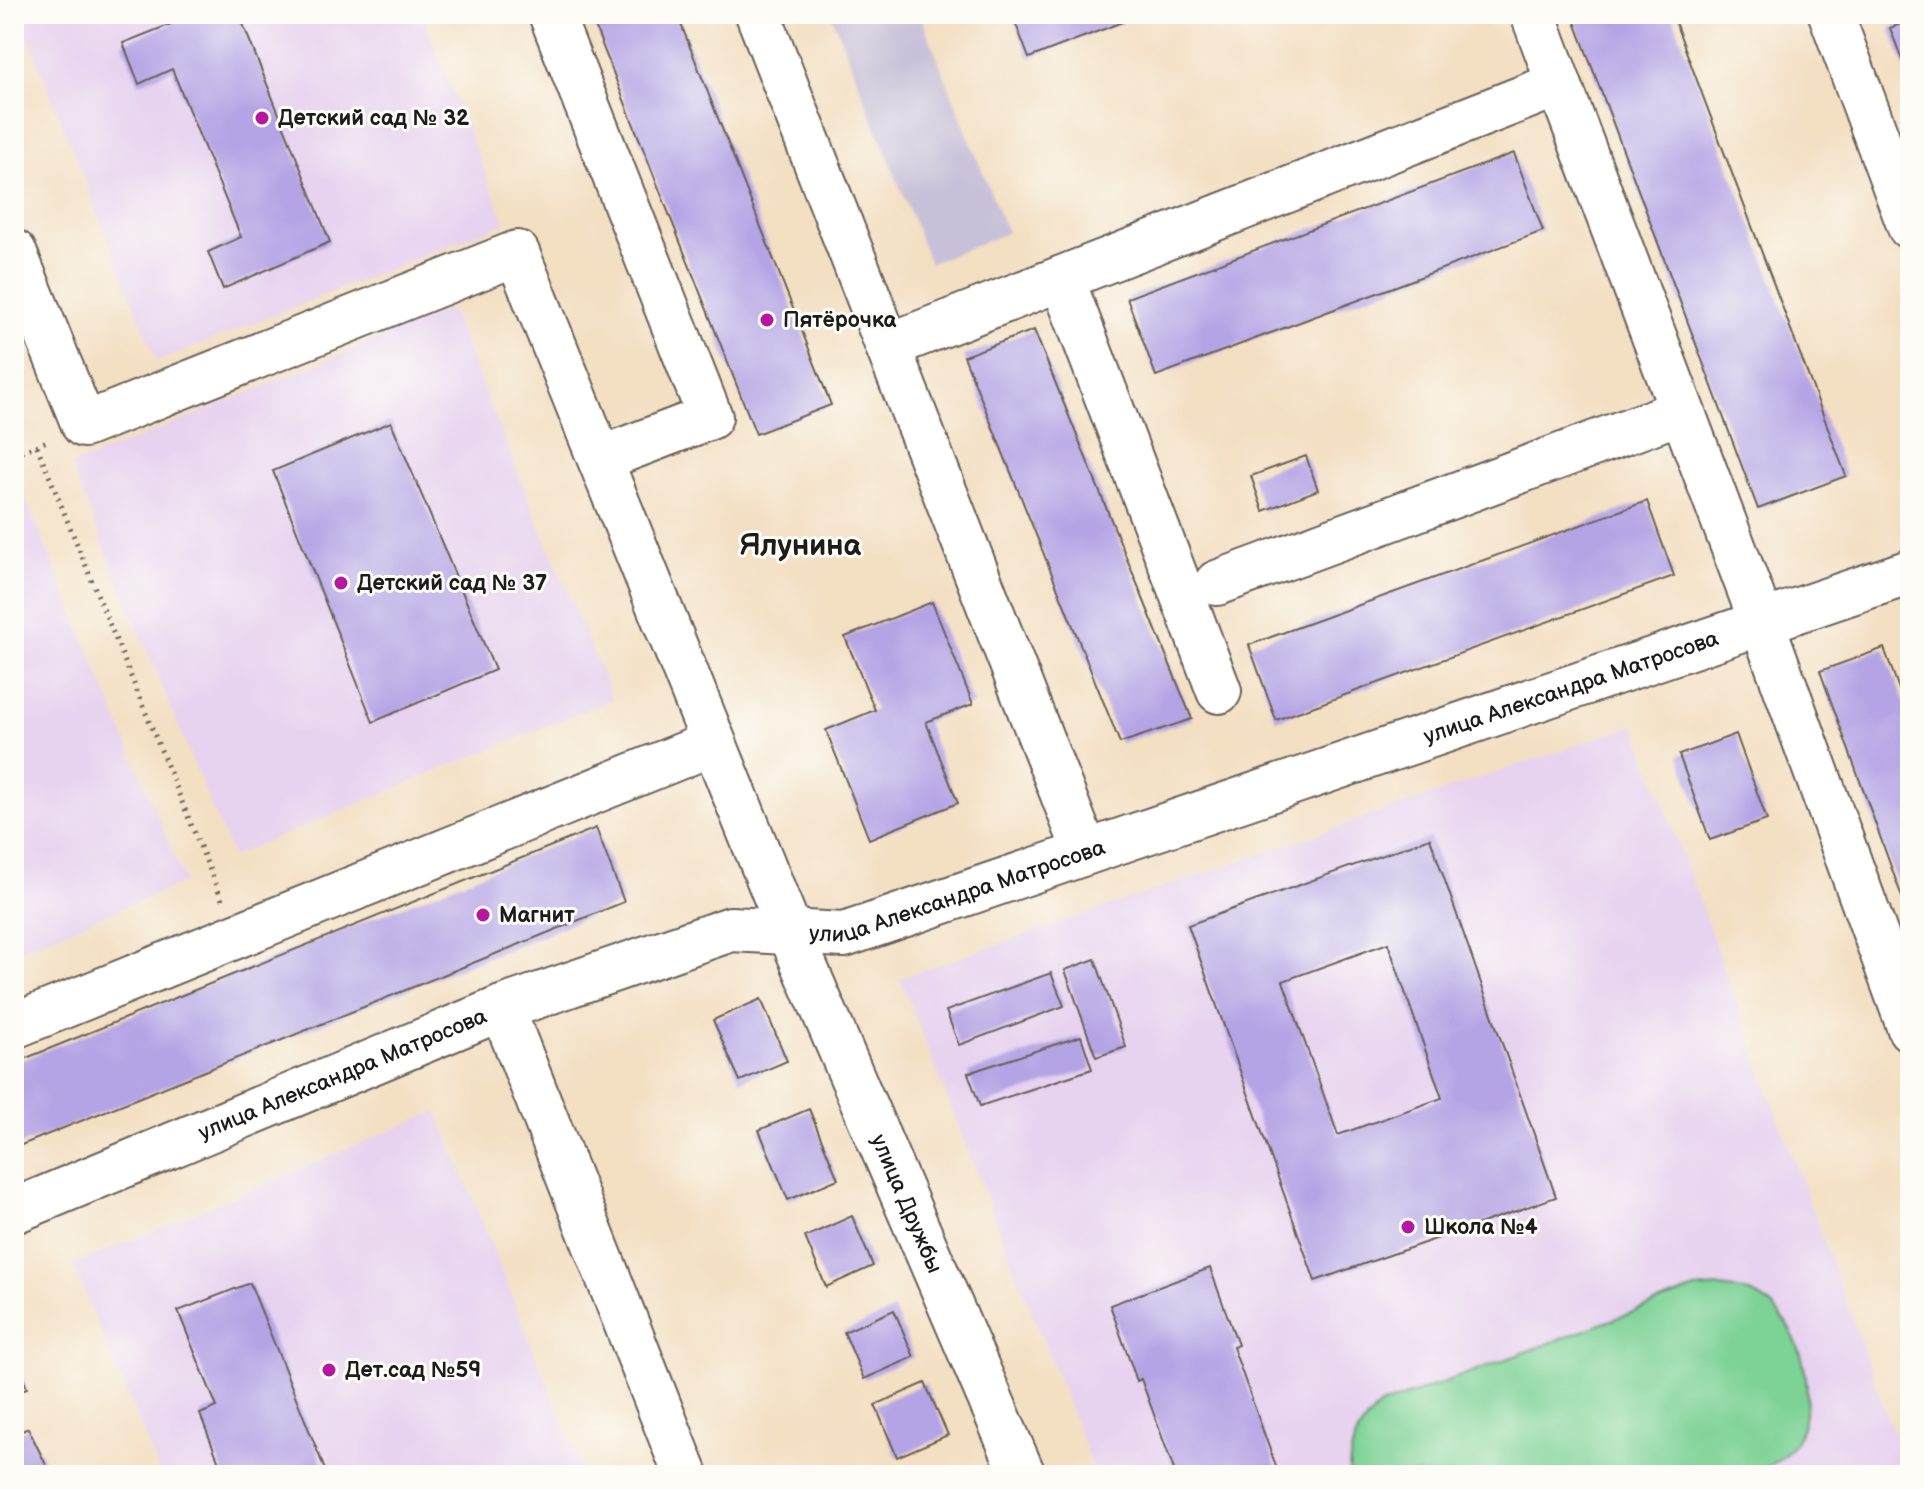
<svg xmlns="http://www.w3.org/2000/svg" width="1924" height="1489" viewBox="0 0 1924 1489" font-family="'Balsamiq Sans',sans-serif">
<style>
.built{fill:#e7d2ef}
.industrial{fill:#c8bfd8}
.green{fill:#7dd295;stroke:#4c7758;stroke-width:2}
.building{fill:#b5a4e5;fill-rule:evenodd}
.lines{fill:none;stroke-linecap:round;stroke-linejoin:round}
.minor-casing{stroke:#676056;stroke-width:48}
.path{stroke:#676056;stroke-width:5;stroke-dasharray:2 6;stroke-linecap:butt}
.minor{stroke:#fff;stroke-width:44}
.poi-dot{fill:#b5179e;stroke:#fdfcf7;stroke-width:3}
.labels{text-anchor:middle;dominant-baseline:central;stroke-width:6;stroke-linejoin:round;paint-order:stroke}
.poi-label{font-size:22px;font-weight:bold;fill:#1c1c1c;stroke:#fdfcf7;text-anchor:start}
.street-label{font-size:22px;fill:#1c1c1c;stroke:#fdfcf7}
.district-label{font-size:30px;font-weight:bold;fill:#1c1c1c;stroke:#fdfcf7}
</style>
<rect width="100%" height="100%" fill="#fdfcf7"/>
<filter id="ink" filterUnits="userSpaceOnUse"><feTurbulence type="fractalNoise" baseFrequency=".0125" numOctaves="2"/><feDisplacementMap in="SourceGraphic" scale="16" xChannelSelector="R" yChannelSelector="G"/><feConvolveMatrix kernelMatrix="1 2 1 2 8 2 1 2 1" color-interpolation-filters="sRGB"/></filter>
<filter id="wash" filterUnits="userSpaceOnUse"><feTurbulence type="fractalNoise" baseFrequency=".006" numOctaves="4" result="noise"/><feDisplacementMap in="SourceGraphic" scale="32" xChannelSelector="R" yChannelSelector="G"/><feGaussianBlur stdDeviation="1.8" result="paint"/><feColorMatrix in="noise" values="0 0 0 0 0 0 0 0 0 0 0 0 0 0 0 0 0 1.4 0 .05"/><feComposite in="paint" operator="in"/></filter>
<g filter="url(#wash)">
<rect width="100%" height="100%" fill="#f3dfc2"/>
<g class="built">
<polygon points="19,14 422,14 505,223 157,362"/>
<polygon points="450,309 612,699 232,856 71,466"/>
<polygon points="26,499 185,882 14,952 14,504"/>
<polygon points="1635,725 1909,1475 1096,1475 900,978"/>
<polygon points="437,1111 584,1475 161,1475 73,1265"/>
</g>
<polygon class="industrial" points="831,14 920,14 1007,233 930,263"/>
<path class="green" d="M1720 1287C1736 1289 1753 1292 1767 1302 1805 1333 1820 1402 1794 1444 1784 1460 1764 1469 1748 1475H1349C1349 1445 1358 1426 1380 1406L1695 1289Z"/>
<g id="blocks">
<g class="building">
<polygon points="196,14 239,14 330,242 223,289 208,252 241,237 172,69 139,84 123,43"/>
<polygon points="590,14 677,14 831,405 756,434"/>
<polygon points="1012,14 1143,14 1029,58"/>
<polygon points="1572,14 1672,14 1846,476 1758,509"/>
<polygon points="1910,20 1910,81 1890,28"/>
<polygon points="1514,153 1543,231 1156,376 1127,298"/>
<polygon points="1034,330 1192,719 1120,743 964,356"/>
<polygon points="391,422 495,670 373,722 273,471"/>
<polygon points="1306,456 1318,490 1263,511 1251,476"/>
<polygon points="1647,501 1674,576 1276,720 1249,645"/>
<polygon points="932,602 973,704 926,722 958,803 869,839 826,730 875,710 845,637"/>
<polygon points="1884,648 1910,719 1910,919 1820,671"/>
<polygon points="1736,734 1767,820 1710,840 1679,755"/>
<polygon points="596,828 624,902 14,1148 14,1063"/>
<path d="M1430 838 1556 1197 1315 1281 1188 925ZM1388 943 1442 1098 1338 1135 1283 981Z"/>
<polygon points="1095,959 1126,1047 1096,1057 1065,970"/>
<polygon points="1051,973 1064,1006 959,1045 946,1011"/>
<polygon points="761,999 787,1061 740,1081 713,1020"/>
<polygon points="1081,1036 1092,1069 980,1106 968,1073"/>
<polygon points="809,1109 838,1179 788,1200 759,1130"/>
<polygon points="852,1216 873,1266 826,1287 805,1237"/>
<polygon points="1210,1268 1238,1345 1233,1347 1279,1475 1176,1475 1141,1379 1137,1381 1110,1305"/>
<polygon points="250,1283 327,1475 224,1475 200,1414 217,1407 178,1311"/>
<polygon points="894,1310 914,1357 864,1379 844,1332"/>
<polygon points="14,1358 27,1388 14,1393"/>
<polygon points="925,1383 948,1435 897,1457 875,1405"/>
<polygon points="28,1428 51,1475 14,1475 14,1435"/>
</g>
</g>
</g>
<g filter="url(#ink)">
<use href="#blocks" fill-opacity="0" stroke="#676056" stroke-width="2"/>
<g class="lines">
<defs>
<g id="minor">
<polyline points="551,14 710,417 600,459"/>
<polyline points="758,14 1085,851"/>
<polyline points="1533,14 1559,84"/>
<polyline points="1831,14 1910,227"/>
<path id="s1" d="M14 252 84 425 517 253 790 932 1023 1475"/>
<polyline points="1062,279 1219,691"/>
<polyline points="888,346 1559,84 1762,623 1910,1029"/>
<polyline points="1217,583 1682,411"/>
<polyline points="502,1008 686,1475"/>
<polyline points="14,1026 713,743"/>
<path id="s2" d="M14 1211 502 1008 731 929 844 935 1910 572"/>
</g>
</defs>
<use href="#minor" class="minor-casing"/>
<g class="path">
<polyline points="37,446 222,900"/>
<polyline points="14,455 47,441"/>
</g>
<use href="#minor" class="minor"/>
</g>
</g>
<g class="poi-dot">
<circle cx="262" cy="118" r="8"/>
<circle cx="767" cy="320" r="8"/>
<circle cx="341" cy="583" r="8"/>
<circle cx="483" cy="915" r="8"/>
<circle cx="1408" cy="1227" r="8"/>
<circle cx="329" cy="1370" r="8"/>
</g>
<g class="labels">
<g class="poi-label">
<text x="278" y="118">Детский сад № 32</text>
<text x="783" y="320">Пятёрочка</text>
<text x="357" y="583">Детский сад № 37</text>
<text x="499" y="915">Магнит</text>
<text x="1424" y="1227">Школа №4</text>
<text x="345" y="1370">Дет.сад №59</text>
</g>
<g class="street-label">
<text stroke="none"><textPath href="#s2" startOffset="1652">улица Александра Матросова</textPath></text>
<text stroke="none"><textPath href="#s2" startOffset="1004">улица Александра Матросова</textPath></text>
<text stroke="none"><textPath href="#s2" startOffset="356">улица Александра Матросова</textPath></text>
<text stroke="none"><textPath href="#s1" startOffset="1680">улица Дружбы</textPath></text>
</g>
<g class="district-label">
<text x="800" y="546">Ялунина</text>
</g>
</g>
<rect width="1924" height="1489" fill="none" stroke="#fdfcf7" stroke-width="48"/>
</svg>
